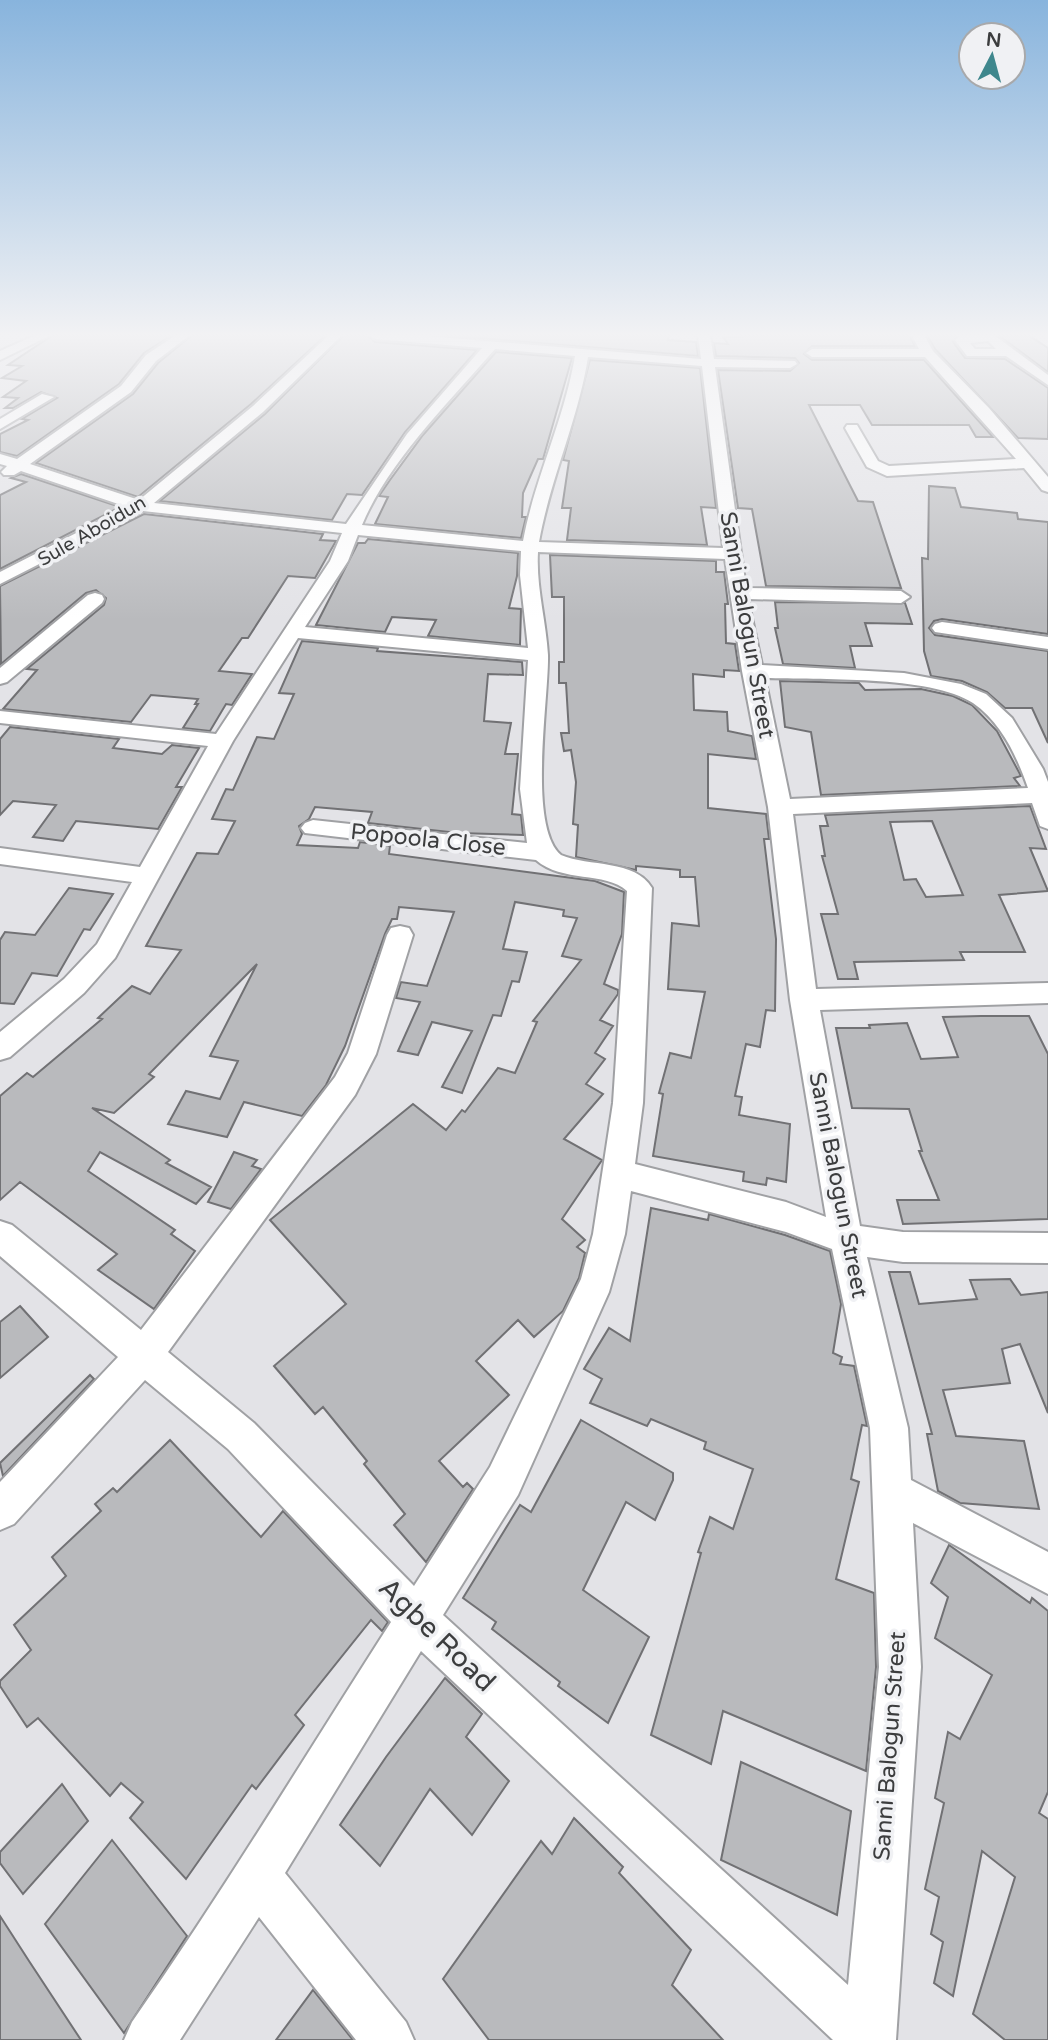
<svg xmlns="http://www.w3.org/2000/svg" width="1048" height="2040" viewBox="0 0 1048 2040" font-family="'Varela Round',sans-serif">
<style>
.building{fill:#b9babd;stroke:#717174;stroke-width:2;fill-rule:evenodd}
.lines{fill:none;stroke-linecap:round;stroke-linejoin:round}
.minor-casing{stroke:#a0a1a4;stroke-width:4}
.minor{fill:#fff;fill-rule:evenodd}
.labels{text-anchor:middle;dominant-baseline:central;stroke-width:7;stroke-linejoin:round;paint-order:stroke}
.far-street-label{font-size:19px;fill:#3c3d3e;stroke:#f0f1f4}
.street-label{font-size:23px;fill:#3c3d3e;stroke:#f0f1f4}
.near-street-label{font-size:28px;fill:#3c3d3e;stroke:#f0f1f4}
</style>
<rect width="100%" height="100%" fill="#e3e3e7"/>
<g class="building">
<polygon points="53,335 172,335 144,353 119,384 17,456 0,452 0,434 28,420 22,419 57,398 41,392 13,408 5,408 18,398 3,397 26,381 2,378 22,366 8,365"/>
<polygon points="192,335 326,335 251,404 138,497 36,463 133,394 158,363"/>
<polygon points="344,335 367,335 375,342 477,350 405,432 362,495 347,494 332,520 160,501 265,414"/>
<polygon points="440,335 669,335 668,340 696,342 698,356"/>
<polygon points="773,335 909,335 915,346 812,346 804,354 812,360 924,360 993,437 976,437 969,425 872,425 860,405 809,405 858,501 873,502 901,588 766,586 752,509 738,508 718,370 790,371 799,363 795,358 716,356 714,343 728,344 723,337"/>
<polygon points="927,335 958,335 953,342 965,358 1005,359 1048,388 1048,439 1018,438 935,349"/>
<polygon points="998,335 1028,335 1048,348 1048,372"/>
<polygon points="496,352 572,358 543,459 538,459 523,493 522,517 526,517 521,538 375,524 388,497 379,496 390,480 423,435"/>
<polygon points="590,360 700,368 716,508 701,507 707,545 567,540 571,508 562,508 569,461 563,460"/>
<polygon points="21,474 120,507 0,569 0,495 26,482 11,478"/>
<polygon points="929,486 955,488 961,507 1017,513 1018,519 1048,522 1048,634 942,619 934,621 929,628 935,635 1048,651 1048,743 1032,708 1005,708 987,692 962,681 931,676 924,651 922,558 928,559"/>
<polygon points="144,514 323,534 320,540 336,541 315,578 288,576 248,638 242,638 219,671 252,674 232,705 226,704 210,731 183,728 198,704 195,704 198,699 151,695 131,722 3,709 37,670 27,669 104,605 106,598 96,590 86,593 1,664 0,586"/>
<polygon points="368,539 518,553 517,576 509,608 521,609 520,645 428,636 436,620 392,617 385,632 316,625 358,543 365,543"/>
<polygon points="550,555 716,561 716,572 724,572 728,604 725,604 726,643 735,644 739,671 724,670 724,677 693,674 694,710 727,712 728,731 752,736 756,759 708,754 708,808 766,814 769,839 764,839 776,939 775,1011 766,1010 760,1047 746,1044 735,1096 742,1097 739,1115 790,1124 786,1182 767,1178 766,1185 743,1181 744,1172 653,1156 663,1094 659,1093 670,1053 691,1058 705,992 668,989 672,923 699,926 695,877 680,877 680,870 636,866 636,870 576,857 578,825 573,824 576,782 571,750 564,751 561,733 569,733 566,683 559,683 559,662 564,662 564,597 552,597"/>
<polygon points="775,602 905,603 912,624 865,623 872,646 850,646 855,668 783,664 775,628 778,628"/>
<polygon points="302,641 378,648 377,651 522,662 523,675 488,674 484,721 511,723 505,754 518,754 512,814 521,815 523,835 458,833 368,823 372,812 315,807 309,819 299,826 302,834 297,845 358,848 360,842 390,846 389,854 595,881 624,892 622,934 604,984 618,990 618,994 600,1020 613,1026 595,1053 605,1059 586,1084 603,1094 564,1139 602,1160 562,1219 585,1240 577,1247 585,1253 579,1278 563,1311 534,1337 518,1320 476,1361 509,1395 439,1461 463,1487 467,1483 473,1489 426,1562 394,1525 405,1514 364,1464 367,1461 323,1407 315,1414 274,1366 346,1304 270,1220 413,1104 446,1130 462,1110 465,1112 498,1068 515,1073 537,1022 533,1021 581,960 562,956 577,918 563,916 564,910 515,902 503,949 527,952 519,982 512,981 501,1016 493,1015 462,1093 442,1087 472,1031 432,1022 418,1055 398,1051 420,1002 396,998 401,982 427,986 454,912 399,907 397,919 392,919 385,934 345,1046 326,1085 302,1116 244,1102 227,1137 168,1124 186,1091 220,1099 238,1061 210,1056 257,964 149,1074 154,1077 114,1113 92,1108 170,1160 166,1163 211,1187 196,1204 100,1152 88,1171 175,1230 171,1234 195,1251 154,1309 98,1270 117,1254 20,1182 0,1200 0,1096 27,1073 33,1077 102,1019 98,1018 132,986 150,994 181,950 146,946 197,853 218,854 235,821 212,819 226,789 233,790 257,737 274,739 294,694 279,693"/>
<polygon points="780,681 859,683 865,690 921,689 953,696 972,705 997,731 1021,776 1014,778 1020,786 821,795 811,732 785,727"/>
<polygon points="10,727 119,739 113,748 162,754 172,745 199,748 176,787 182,787 158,829 76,821 63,841 33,837 56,805 13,801 0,815 0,739"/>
<path d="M1030 806 1046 849 1030 848 1048 891 999 895 1025 952H960L964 960 854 962 858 979H838L821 914H838L822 856H825L820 826H828L825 815ZM932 821 963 895 926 897 916 879 904 880 890 822Z"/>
<polygon points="69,888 113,894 90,930 84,929 57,976 32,973 14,1004 0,1003 0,940 5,932 35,935"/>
<polygon points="981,1016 1029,1016 1048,1054 1048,1219 903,1224 897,1200 939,1200 919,1151 922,1151 909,1109 852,1108 836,1028 870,1028 869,1025 907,1023 921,1059 958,1057 943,1017"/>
<polygon points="234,1152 257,1160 252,1166 261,1169 231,1209 208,1202"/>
<polygon points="651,1208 708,1220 709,1214 785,1235 830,1251 841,1304 833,1353 842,1357 840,1364 854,1366 867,1426 862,1425 851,1479 859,1482 836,1579 874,1593 876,1667 866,1771 723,1711 711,1764 651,1735 701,1553 698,1552 710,1517 733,1529 753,1469 704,1449 706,1442 651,1419 647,1426 590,1403 602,1379 584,1369 609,1328 630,1341"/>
<polygon points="889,1272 910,1272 919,1304 977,1299 970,1280 1010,1279 1021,1295 1048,1292 1048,1413 1020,1344 1002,1349 1010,1383 943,1390 956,1436 1024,1441 1039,1509 960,1503 938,1491 927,1434 932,1434"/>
<polygon points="20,1306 48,1337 0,1378 0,1322"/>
<polygon points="90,1375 94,1379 3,1476 0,1463"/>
<polygon points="581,1420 673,1473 673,1480 655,1520 626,1502 583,1590 649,1637 608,1723 558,1686 560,1682 492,1629 496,1622 463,1598 520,1505 531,1512"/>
<polygon points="170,1440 261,1537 283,1511 388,1622 382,1631 371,1620 295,1715 304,1725 256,1789 252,1785 186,1879 130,1818 143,1802 121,1783 110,1796 38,1718 27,1727 0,1686 0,1681 31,1650 14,1625 66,1576 52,1557 101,1511 95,1504 113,1488 117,1492"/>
<polygon points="949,1545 1030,1603 1032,1598 1048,1611 1048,1792 1039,1813 1048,1819 1048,2040 1005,2040 973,2014 1015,1877 982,1851 953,1996 934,1983 943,1942 931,1934 939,1897 925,1889 944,1803 935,1798 948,1732 960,1739 992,1675 935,1638 948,1597 931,1583"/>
<polygon points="445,1678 482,1714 466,1737 509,1781 472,1835 430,1789 380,1866 340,1825 386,1757"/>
<polygon points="741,1762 851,1811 837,1915 721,1860"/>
<polygon points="62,1784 88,1821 23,1894 0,1863 0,1852"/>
<polygon points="574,1818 623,1867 619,1873 691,1950 672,1985 723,2040 489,2040 443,1979 541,1841 552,1854"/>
<polygon points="112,1840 187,1936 124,2033 45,1924"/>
<polygon points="0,1916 29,1961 81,2040 0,2040"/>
<polygon points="313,1990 353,2040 276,2040"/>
</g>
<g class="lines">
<defs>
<g id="minor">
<polygon points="36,335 51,335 0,360 0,351"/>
<path d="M176 335H190L156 361 131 392 30 464 139 500 253 406 329 335H342L263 412 154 503 346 524 407 434 482 348 375 339 369 335H414L701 359 698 335H710L714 359 795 361 797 364 790 368 715 367 746 588 901 591 910 597 901 603 748 599 762 665 904 673 961 684 986 694 1012 718 1043 769 1048 782V829L1040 826 1032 803 793 814 816 989 1048 983V1003L820 1010 860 1226 903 1232 1048 1233V1263L903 1262 867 1257 908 1428 911 1480 1048 1552V1594L913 1523 921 1667 896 2040H833L421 1651 285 1873 406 2022 414 2040H356L259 1917 180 2040H124L132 2022C223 1892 305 1756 391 1622L228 1449 145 1380 14 1524 0 1530V1482L118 1357 0 1256V1221L12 1225 141 1330 335 1077 348 1053 387 935 391 928 400 926 409 928 413 935 376 1054 355 1095 168 1352 254 1423 414 1586 490 1467 581 1279 593 1234 613 1103 627 891C605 871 562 883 536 860L305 833 301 828 305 823 313 820 527 843 520 789 528 660 298 638 233 741 115 958 84 993 10 1057 0 1060V1032L64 979 97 944 132 882 0 864V848L140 867 208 746 0 723V711L216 734 330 561 342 533 143 511 0 584V572L127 507 21 471 14 475H4L1 472 7 466 0 464V454L17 459 121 386 146 355ZM495 349 575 356C564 421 535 477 523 541L362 525C388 462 450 401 495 349ZM588 357 702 366 723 548 539 542C550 479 578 421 588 357ZM358 535 521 551 520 575 528 648 305 627 348 561ZM538 552 725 559 742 671 768 807 790 1000 826 1217 786 1202 635 1164 643 1103 652 888C635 859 589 867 561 855 527 827 549 698 548 655 546 620 536 587 538 552ZM765 678C816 680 931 675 973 703 1002 723 1017 757 1028 788L790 799ZM631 1191 786 1232 832 1249 870 1428 879 1667 848 1985 443 1615 518 1495 609 1292 625 1234Z"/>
<polygon points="912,335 924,335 933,351 989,408 1048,477 1048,492 1042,490 1024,468 887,476 867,467 845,428 847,425 857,425 878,461 889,466 1016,459 925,357 812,357 806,353 812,349 919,349"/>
<path d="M994 335 1048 375V385L1006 356H967L955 340 961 336ZM988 341 996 349H975L970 343Z"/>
<polygon points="42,394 54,397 0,429 0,419"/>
<polygon points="95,593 102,595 104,599 102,603 7,682 0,684 0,668 88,595"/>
<polygon points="942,622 1048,637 1048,649 935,632 932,628 935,624"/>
</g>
</defs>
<use href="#minor" class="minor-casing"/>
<use href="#minor" class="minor"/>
</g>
<linearGradient id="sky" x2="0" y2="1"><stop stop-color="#88b4dd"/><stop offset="0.54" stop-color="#f2f2f4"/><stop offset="1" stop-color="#f2f2f4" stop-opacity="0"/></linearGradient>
<rect width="1048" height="620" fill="url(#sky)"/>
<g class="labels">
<g class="far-street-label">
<text transform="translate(92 531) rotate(-30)">Sule Aboidun</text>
</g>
<g class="street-label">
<text transform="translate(747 625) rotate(80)">Sanni Balogun Street</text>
<text transform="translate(428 840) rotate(6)">Popoola Close</text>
<text transform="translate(838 1185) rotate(79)">Sanni Balogun Street</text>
<text transform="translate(890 1746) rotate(-86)">Sanni Balogun Street</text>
</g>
<g class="near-street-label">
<text transform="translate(437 1635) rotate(44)">Agbe Road</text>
</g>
</g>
<g transform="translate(992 56) rotate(6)"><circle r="33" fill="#f0f1f4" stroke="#a8a9ab" stroke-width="2"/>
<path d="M0-5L12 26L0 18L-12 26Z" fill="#3f878d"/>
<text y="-10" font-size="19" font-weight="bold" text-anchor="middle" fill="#3c3d3e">N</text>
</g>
</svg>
